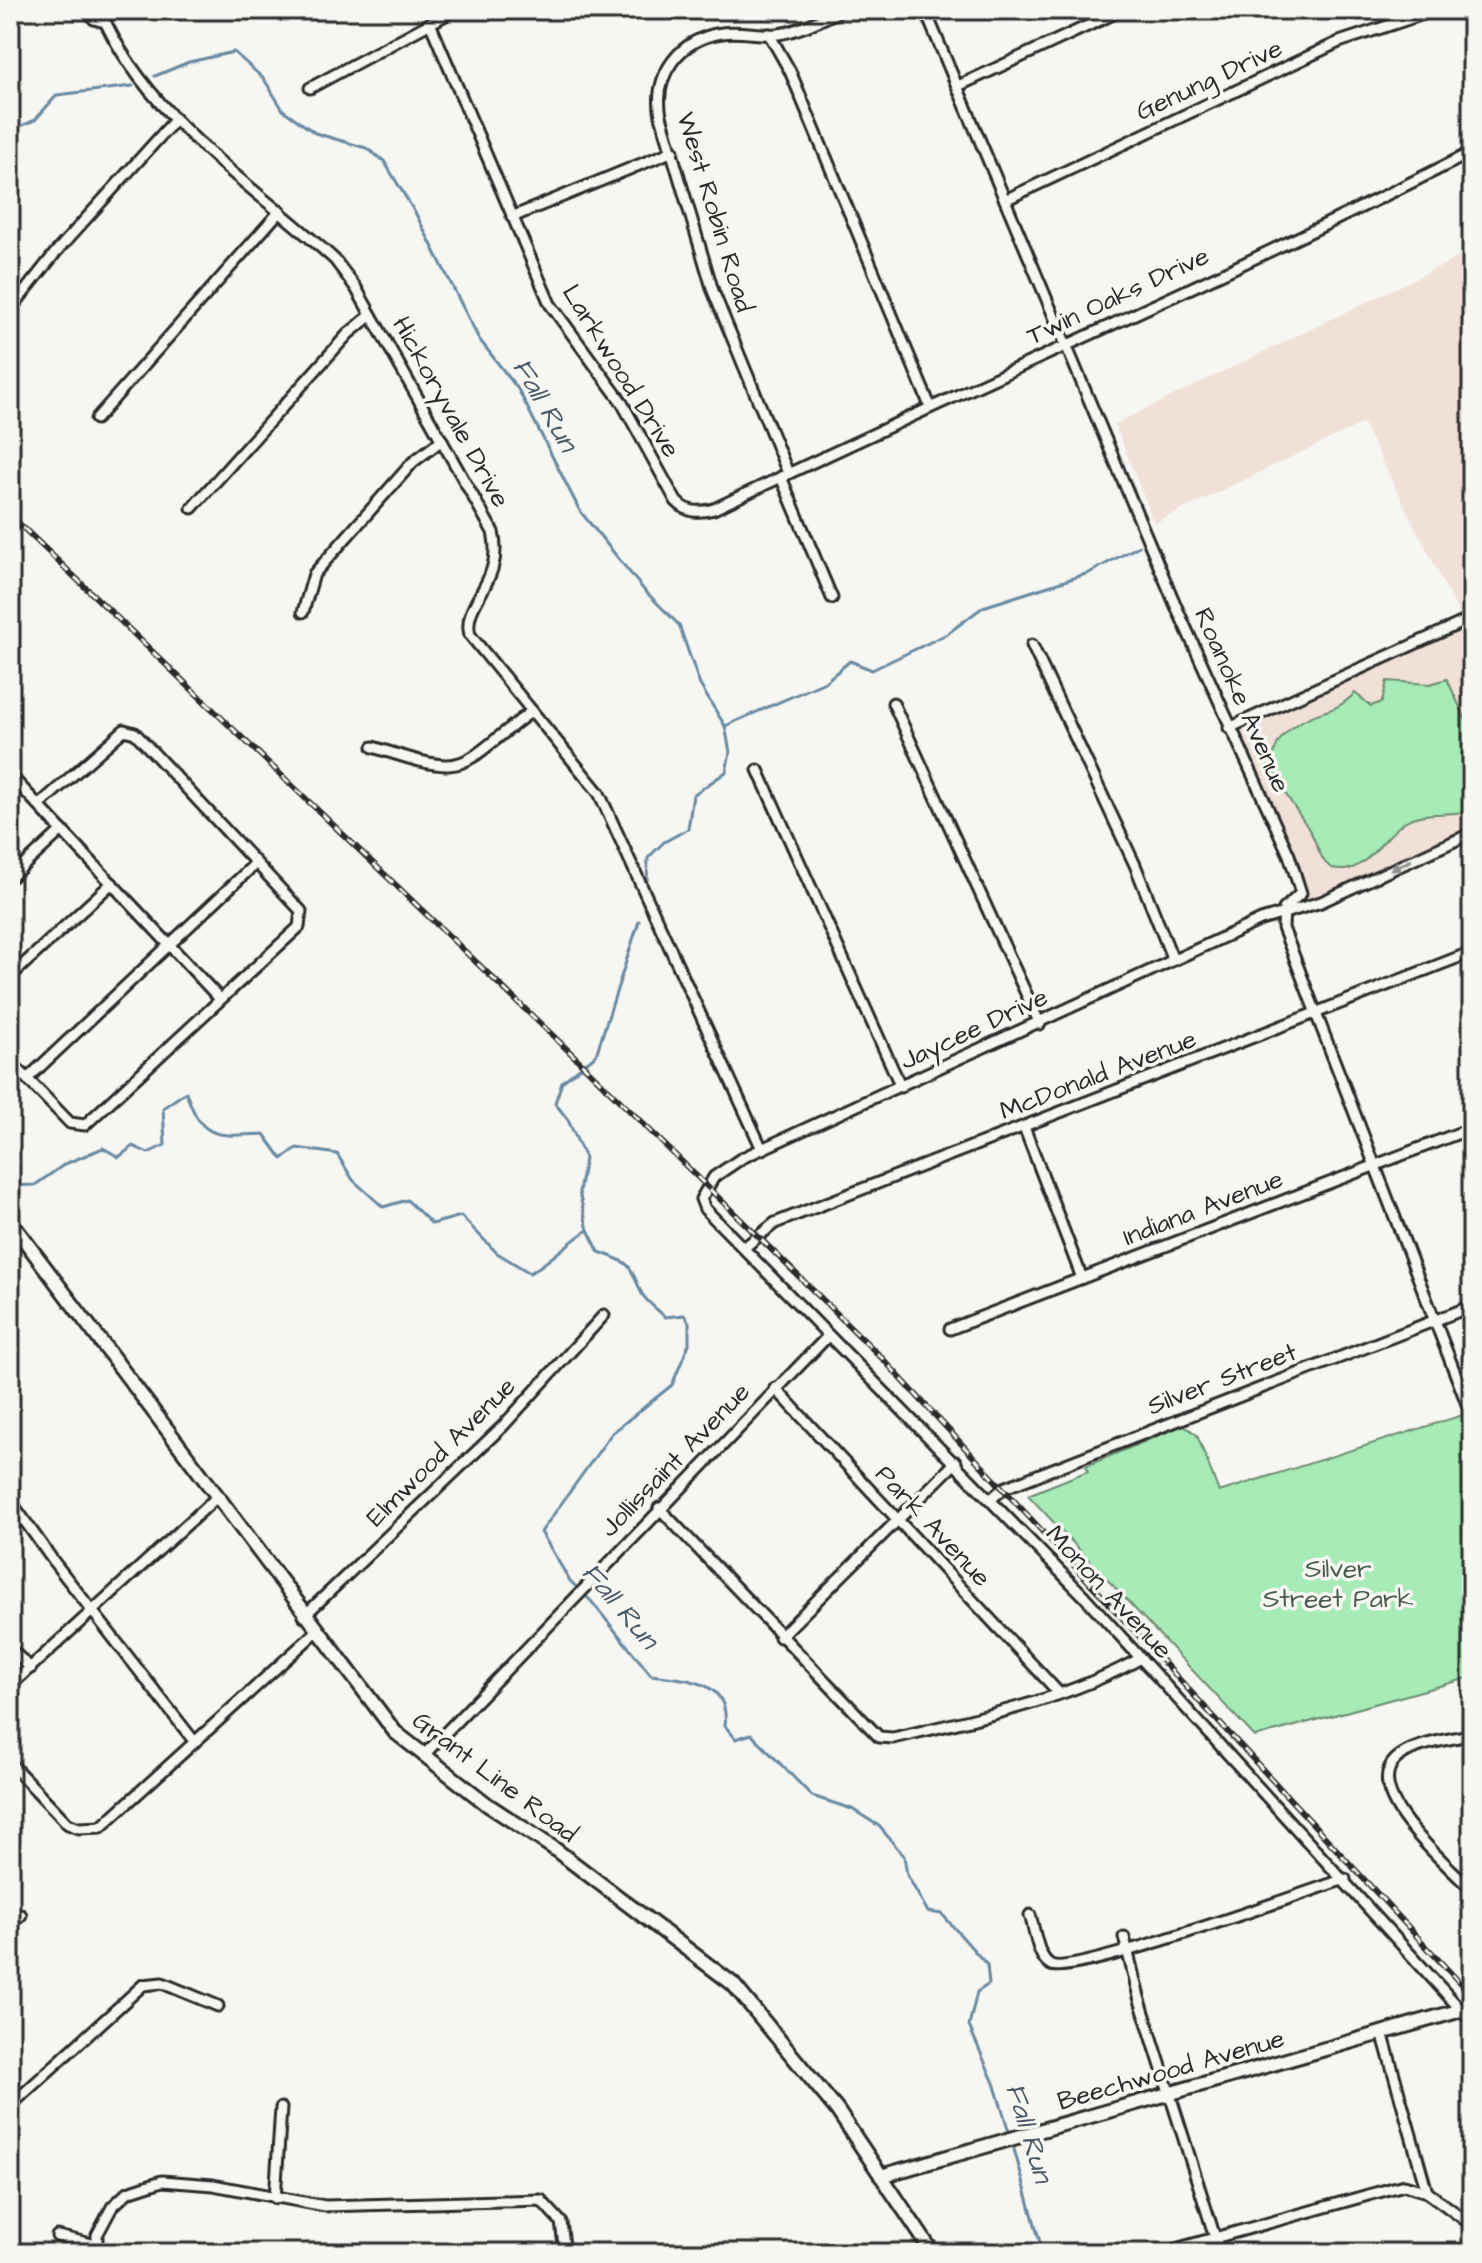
<svg xmlns="http://www.w3.org/2000/svg" width="1482" height="2263" viewBox="0 0 1482 2263" font-family="'Architects Daughter',sans-serif">
<style>
.built{fill:#f1e0d8}
.green{fill:#a7ebb7;stroke:#698b71;stroke-width:2}
.lines{fill:none;stroke-linecap:round;stroke-linejoin:round}
.stream{stroke:#6989a1;stroke-width:3}
.street-casing{stroke:#2b2b2b;stroke-width:15}
.secondary-casing{stroke:#2b2b2b;stroke-width:18}
.street{stroke:#f6f6f2;stroke-width:9}
.secondary{stroke:#f6f6f2;stroke-width:12}
.rail-casing{stroke:#2b2b2b;stroke-width:6}
.rail{stroke:#f6f6f2;stroke-width:3;stroke-dasharray:9;stroke-linecap:butt}
.oneway{fill:#90908e}
.labels{text-anchor:middle;dominant-baseline:central;stroke-width:7;stroke-linejoin:round;paint-order:stroke}
.street-label{font-size:26px;fill:#2b2b2b;stroke:#f6f6f2}
.park-label{font-size:26px;fill:#4a5b4e;stroke:#f6f6f2}
.water-label{font-size:28px;font-style:italic;fill:#4a5a66;stroke:#f6f6f2}
</style>
<rect width="100%" height="100%" fill="#f6f6f2"/>
<filter id="ink" filterUnits="userSpaceOnUse"><feTurbulence type="fractalNoise" baseFrequency=".0125" numOctaves="2"/><feDisplacementMap in="SourceGraphic" scale="16" xChannelSelector="R" yChannelSelector="G"/><feConvolveMatrix kernelMatrix="1 2 1 2 8 2 1 2 1" color-interpolation-filters="sRGB"/></filter>
<g filter="url(#ink)">
<g class="built">
<polygon points="1472,251 1472,608 1459,614 1363,423 1154,523 1115,424"/>
<polygon points="1472,623 1472,825 1308,901 1300,869 1238,731"/>
</g>
<g class="green">
<path d="M1447 679 1472 733V810C1452 817 1424 810 1406 821 1386 833 1369 867 1345 870 1321 872 1320 849 1311 833 1290 795 1243 756 1302 721 1323 708 1333 715 1355 693L1371 706 1382 702 1387 681 1430 684Z"/>
<polygon points="1472,1412 1472,1677 1255,1737 1028,1495 1088,1471 1086,1466 1184,1425 1197,1435 1219,1492"/>
</g>
<g class="lines">
<g class="stream">
<polyline points="155,76 189,62 234,52 264,79 283,110 315,133 366,148 384,161 417,216 479,339 518,389 580,511 644,590 679,625 700,685 725,726 730,752 726,772 693,795 688,829 664,842 648,858 647,881"/>
<polyline points="10,131 35,120 57,95 133,86"/>
<polyline points="725,726 825,682 850,661 872,670 947,634 983,607 1089,573 1139,546"/>
<path d="M639 921 596 1055 562 1082 555 1103 568 1120 585 1158 579 1192 588 1230 599 1252C634 1264 628 1264 642 1294 647 1302 658 1310 665 1317L684 1315 689 1322V1344L672 1385 612 1433 541 1532 570 1581 591 1601 651 1675C686 1680 730 1679 725 1726L736 1739 751 1734 812 1796 852 1809 879 1826 904 1856 907 1875 928 1912 942 1914 987 1965 989 1984 977 1992 969 2026 994 2083 1010 2135"/>
<path d="M10 1186 35 1185 65 1164 103 1148 119 1157 133 1146 148 1153 165 1145 163 1108 186 1092C202 1141 217 1136 264 1134L282 1159 297 1148 337 1154 353 1180 383 1207 407 1200 432 1224 461 1216 497 1253 530 1273C551 1261 567 1243 588 1230"/>
<polyline points="1012,2142 1043,2253"/>
</g>
<defs>
<g id="street">
<polyline points="89,10 94,19 101,21"/>
<path d="M100 10C144 116 252 184 335 260L356 288 493 532C505 583 461 602 470 635L599 793 762 1149"/>
<polyline points="925,10 1175,604 1289,855 1301,893 1284,909 1283,928 1469,1409"/>
<path d="M430 23 550 304 621 401 676 501C687 513 699 513 714 509 966 388 1223 279 1472 152"/>
<polyline points="769,34 790,71 930,406"/>
<polyline points="958,86 1122,10"/>
<polyline points="310,88 455,10"/>
<polyline points="1005,200 1339,42 1436,10"/>
<polyline points="512,217 673,151"/>
<polyline points="10,310 56,252 175,120"/>
<polyline points="96,419 280,211"/>
<path d="M788 473 713 291 661 116C653 74 680 39 722 33 740 30 760 36 778 34 800 31 821 19 842 10"/>
<polyline points="781,477 832,598"/>
<polyline points="192,508 348,334 371,315"/>
<polyline points="303,612 314,574 413,462 442,440"/>
<polyline points="1032,645 1135,865 1173,960"/>
<polyline points="893,703 1040,1024"/>
<polyline points="1229,728 1472,618"/>
<path d="M373 747C473 779 454 769 532 711"/>
<polyline points="758,770 901,1087"/>
<polyline points="10,775 220,999"/>
<polyline points="1472,833 1321,902 1261,920 742,1158 714,1177 701,1199 705,1209 1084,1596 1472,2022"/>
<polyline points="10,878 62,830"/>
<polyline points="10,977 112,883"/>
<polyline points="10,1061 70,1123 85,1125 299,927 301,911 135,733 124,730 39,805"/>
<polyline points="27,1079 256,863"/>
<polyline points="1024,1127 1082,1278"/>
<polyline points="745,1247 775,1223 1472,952"/>
<polyline points="950,1329 1472,1128"/>
<polyline points="775,1388 1059,1693"/>
<polyline points="991,1499 1004,1488 1472,1306"/>
<polyline points="10,1500 54,1562 194,1741"/>
<path d="M659 1508 879 1737 893 1738C975 1719 1067 1700 1141 1658"/>
<polyline points="304,1616 503,1426 604,1315"/>
<polyline points="780,1637 956,1462"/>
<polyline points="10,1649 31,1668"/>
<polyline points="10,1686 217,1497"/>
<path d="M1472 1734C1450 1740 1413 1743 1396 1759 1360 1793 1448 1865 1472 1890"/>
<polyline points="423,1756 828,1336"/>
<polyline points="10,1763 68,1824 79,1828 101,1827 316,1632"/>
<path d="M1030 1915C1035 1930 1037 1958 1051 1965 1073 1976 1306 1892 1345 1879"/>
<polyline points="10,1926 21,1915"/>
<polyline points="1124,1937 1139,1997 1220,2253"/>
<polyline points="1382,2032 1427,2192"/>
<polyline points="10,2106 143,1985 162,1983 218,2006"/>
<polyline points="275,2198 281,2108"/>
<polyline points="57,2236 96,2245"/>
<polyline points="97,2253 97,2235 112,2207 128,2192 162,2181 213,2185 325,2206 541,2200 561,2222 565,2253"/>
<polyline points="1161,2253 1404,2185 1427,2192 1472,2225"/>
</g>
<g id="secondary">
<polyline points="10,1221 395,1732 488,1805 552,1847 733,1984 837,2110 933,2253"/>
<polyline points="881,2176 1472,2007"/>
</g>
</defs>
<use href="#street" class="street-casing"/>
<use href="#secondary" class="secondary-casing"/>
<use href="#street" class="street"/>
<use href="#secondary" class="secondary"/>
<defs>
<polyline id="rail" points="10,515 574,1056 883,1359 1472,1996"/>
</defs>
<use href="#rail" class="rail-casing"/>
<use href="#rail" class="rail"/>
</g>
<defs><path id="oneway-solid" d="M-6-.8H1V-3.2L6.5 0L1 3.2V.8H-6Z" transform="scale(2)"/></defs>
<use class="oneway" href="#oneway-solid" transform="translate(1401 865) rotate(156)"/>
</g>
<g class="labels">
<g class="street-label">
<text transform="translate(1209 80) rotate(-25)">Genung Drive</text>
<text transform="translate(715 212) rotate(73)">West Robin Road</text>
<text transform="translate(1118 296) rotate(-25)">Twin Oaks Drive</text>
<text transform="translate(621 371) rotate(58)">Larkwood Drive</text>
<text transform="translate(451 412) rotate(61)">Hickoryvale Drive</text>
<text transform="translate(1242 700) rotate(66)">Roanoke Avenue</text>
<text transform="translate(974 1029) rotate(-25)">Jaycee Drive</text>
<text transform="translate(1098 1075) rotate(-21)">McDonald Avenue</text>
<text transform="translate(1203 1208) rotate(-21)">Indiana Avenue</text>
<text transform="translate(1222 1379) rotate(-21)">Silver Street</text>
<text transform="translate(441 1452) rotate(-45)">Elmwood Avenue</text>
<text transform="translate(675 1460) rotate(-46)">Jollissaint Avenue</text>
<text transform="translate(933 1526) rotate(47)">Park Avenue</text>
<text transform="translate(1109 1592) rotate(47)">Monon Avenue</text>
<text transform="translate(495 1777) rotate(37)">Grant Line Road</text>
<text transform="translate(1171 2070) rotate(-16)">Beechwood Avenue</text>
</g>
<g class="park-label">
<text x="1338" y="1569">Silver<tspan x="1338" dy="30">Street Park</tspan></text>
</g>
<g class="water-label">
<text transform="translate(545 405) rotate(60)">Fall Run</text>
<text transform="translate(620 1606) rotate(50)">Fall Run</text>
<text transform="translate(1029 2133) rotate(73)">Fall Run</text>
</g>
</g>
<rect width="1482" height="2263" fill="none" stroke="#f6f6f2" stroke-width="40"/>
<rect x="20" y="20" width="1442" height="2223" fill="none" stroke="#2b2b2b" stroke-width="3" filter="url(#ink)"/>
</svg>
